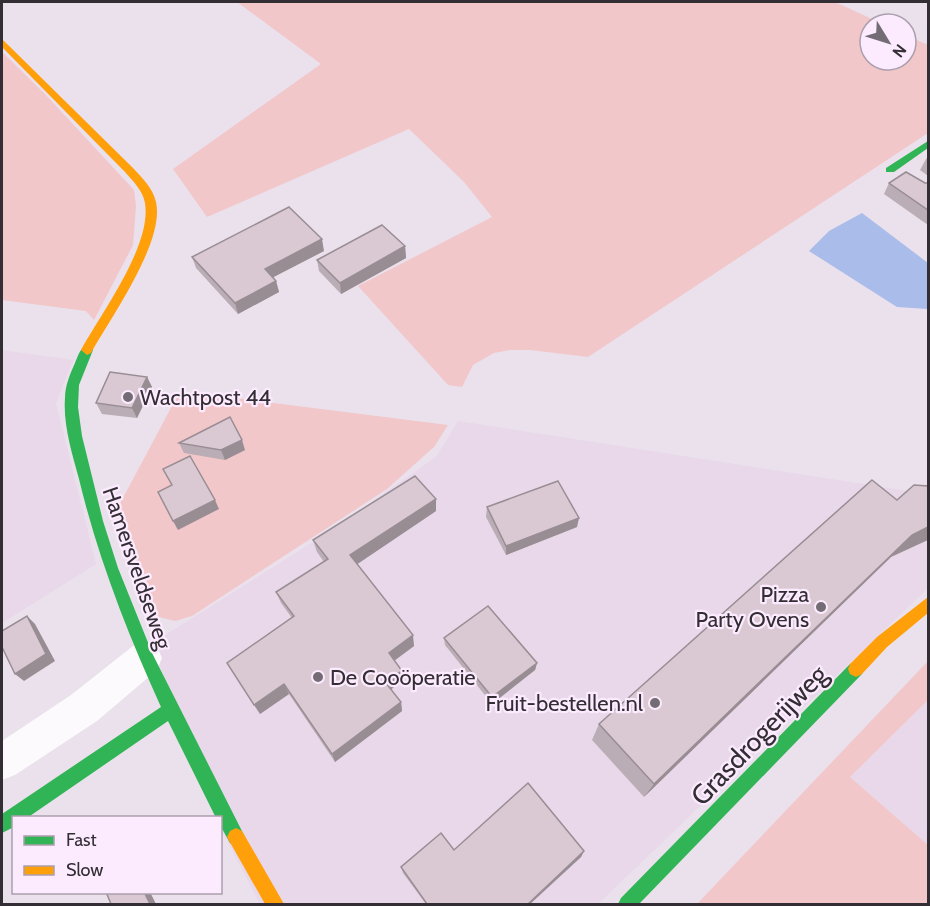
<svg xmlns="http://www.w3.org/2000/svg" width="930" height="906" viewBox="0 0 930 906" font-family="Cabin,sans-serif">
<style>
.built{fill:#e8d8ea}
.green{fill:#f2c7ca}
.water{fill:#a9bcea}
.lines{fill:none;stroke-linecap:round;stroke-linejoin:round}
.street{fill:#fcfafc;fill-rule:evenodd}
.fast{fill:#30b455;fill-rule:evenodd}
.slow{fill:#ff9f0a;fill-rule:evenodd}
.wall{fill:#bbadb5}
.shaded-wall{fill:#998d94}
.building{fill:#dac9d3;stroke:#998d94;stroke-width:1.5}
.poi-dot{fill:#736c74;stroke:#fcebfe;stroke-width:2}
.labels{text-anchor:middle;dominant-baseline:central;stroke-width:4.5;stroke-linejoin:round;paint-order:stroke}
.poi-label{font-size:22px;fill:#332d34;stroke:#fcebfe;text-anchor:start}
.street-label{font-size:22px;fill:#332d34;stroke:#fcebfe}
.near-street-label{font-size:27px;fill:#332d34;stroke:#fcebfe}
</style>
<rect width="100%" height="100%" fill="#eae1ec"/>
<g class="built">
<polygon points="2,350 73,360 56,403 96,564 2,623"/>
<polygon points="458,421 928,494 928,588 598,904 260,904 221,829 220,818 151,644 321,537 436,457"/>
<polygon points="928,700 928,845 850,777"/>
</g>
<g class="green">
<polygon points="237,2 835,2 883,24 870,24 870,60 906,60 906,35 928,45 928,133 588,357 530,350 510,350 494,353 473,365 462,387 448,385 358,286 492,217 464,182 409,129 207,217 173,169 321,64"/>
<polygon points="2,52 45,94 134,190 136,206 133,245 94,320 86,311 2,300"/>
<polygon points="180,391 448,425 434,447 387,489 192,616 175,621 155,616 116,511"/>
<polygon points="928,661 928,700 850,777 928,845 928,904 697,904"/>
</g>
<polygon class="water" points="862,213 928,263 928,309 897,307 809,251 829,231"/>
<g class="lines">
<polygon class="street" points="145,641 157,646 162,658 157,670 97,721 15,775 2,780 2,741 71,695 133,646"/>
<g class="fast">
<polygon points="928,141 928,148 894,172 886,172 886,168"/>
<path d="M87 345 93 350 79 385 78 407 82 436 103 521 118 568 153 655 245 837 242 843 236 846 230 843 220 825V818H216L168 721 27 818H14V827L2 833V814L161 707C127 632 98 558 79 479 72 453 63 425 65 398 65 386 70 374 75 363 78 356 80 348 87 345Z"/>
<polygon points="856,661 862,664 864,669 862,674 639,904 618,904 621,898 850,664"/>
</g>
<g class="slow">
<path d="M2 39 133 168C142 178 153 188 156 202 165 242 111 317 91 353L87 355 81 350C101 313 152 246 145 203 143 191 133 181 125 172L2 47Z"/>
<polygon points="928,597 928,613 887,647 862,674 856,677 850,674 848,669 850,664 877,637"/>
<polygon points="236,828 242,831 284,904 265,904 227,837 230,831"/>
</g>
</g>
<g class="wall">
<polygon points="928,157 928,176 920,170 926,159"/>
<polygon points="889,183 928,183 928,225 884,194"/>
<polygon points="405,246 406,258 341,294 319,271 317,260"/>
<polygon points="324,251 273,277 276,281 279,292 238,314 196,268 192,257"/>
<polygon points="147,377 152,387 137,418 102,414 96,403"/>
<polygon points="179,443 245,450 225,460 184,453"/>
<polygon points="487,507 577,527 506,555 486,517"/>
<polygon points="436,511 357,564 414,646 394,661 403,680 391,689 401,702 402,711 335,762 289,694 260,714 292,618 281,603 276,592 324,562 317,552 313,540"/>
<polygon points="891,557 644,797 592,740 599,724"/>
<polygon points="444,638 537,663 535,670 492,704 445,645"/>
<polygon points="454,850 584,851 581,857 530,904 426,904 403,873 401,867"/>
</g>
<g class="shaded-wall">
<polygon points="322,239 324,251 268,280 265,269"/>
<polygon points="405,246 406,258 341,294 340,283"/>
<polygon points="276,281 279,292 238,314 235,303"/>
<polygon points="147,377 152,387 137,418 132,408"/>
<polygon points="242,440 245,450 225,460 221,450"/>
<polygon points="436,499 436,511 353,567 350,555"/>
<polygon points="215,500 219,509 178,530 173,521"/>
<polygon points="579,518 577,527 506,555 506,546"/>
<polygon points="928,527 928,540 891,557 644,797 654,784 912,535"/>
<polygon points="27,616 35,624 55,661 24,681 15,674"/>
<polygon points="413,635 414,646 391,663 389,653"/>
<polygon points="537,663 535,670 492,704 492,697"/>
<polygon points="402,671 403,680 388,692 385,682"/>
<polygon points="284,684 289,694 260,714 254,705"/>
<polygon points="401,702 402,711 335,762 332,754"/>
<polygon points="584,851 581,857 530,904 528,904"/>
<polygon points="144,892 150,892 156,904 150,904"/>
</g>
<g class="building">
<polygon points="906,172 925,183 928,183 928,210 889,183"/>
<polygon points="289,207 322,239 265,269 276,281 235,303 192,257"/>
<polygon points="382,225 405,246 340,283 317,260"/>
<polygon points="110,372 147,377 132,408 96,403"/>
<polygon points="230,417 242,440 221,450 179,443"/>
<polygon points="190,456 215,500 173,521 158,492 172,485 163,469"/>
<polygon points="415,476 436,499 350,555 413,635 389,653 402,671 385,682 401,702 332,754 284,684 254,705 227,663 294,616 276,592 328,559 313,540"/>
<polygon points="872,480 897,500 914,485 928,486 928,527 912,535 654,784 599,724"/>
<polygon points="558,481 579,518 506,546 487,507"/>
<polygon points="488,606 537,663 492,697 444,638"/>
<polygon points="27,616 46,654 15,674 2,647 2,631"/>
<polygon points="528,783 584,851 528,904 427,904 401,867 441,833 454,850"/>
<polygon points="106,892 144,892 150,904 111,904"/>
</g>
<g class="poi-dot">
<circle cx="128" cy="397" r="6"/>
<circle cx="821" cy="607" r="6"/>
<circle cx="318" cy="677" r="6"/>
<circle cx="655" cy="703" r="6"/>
</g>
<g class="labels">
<g class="poi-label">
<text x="140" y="397">Wachtpost 44</text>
<text x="809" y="594" text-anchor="end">Pizza<tspan x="809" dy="25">Party Ovens</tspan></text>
<text x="330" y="677">De Cooöperatie</text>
<text x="643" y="703" text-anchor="end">Fruit-bestellen.nl</text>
</g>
<g class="street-label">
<text transform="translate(137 568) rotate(71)">Hamersveldseweg</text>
</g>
<g class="near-street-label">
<text transform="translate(759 735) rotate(-46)">Grasdrogerijweg</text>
</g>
</g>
<rect width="930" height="906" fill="none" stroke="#332d34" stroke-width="6"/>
<rect x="12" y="816" width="210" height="78" fill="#fcebfe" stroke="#ac9fad" stroke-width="1.5"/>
<rect x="24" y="836" width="30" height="9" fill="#30b455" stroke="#ac9fad" stroke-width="1.5"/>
<text x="66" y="846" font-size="18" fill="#332d34">Fast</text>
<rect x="24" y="866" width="30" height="9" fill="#ff9f0a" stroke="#ac9fad" stroke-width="1.5"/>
<text x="66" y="876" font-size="18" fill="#332d34">Slow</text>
<g transform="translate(888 42) rotate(128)"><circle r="28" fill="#fcebfe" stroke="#ac9fad" stroke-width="1.5"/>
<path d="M0-4.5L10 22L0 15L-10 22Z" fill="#736c74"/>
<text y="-9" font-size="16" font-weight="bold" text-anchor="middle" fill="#332d34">N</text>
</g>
</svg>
